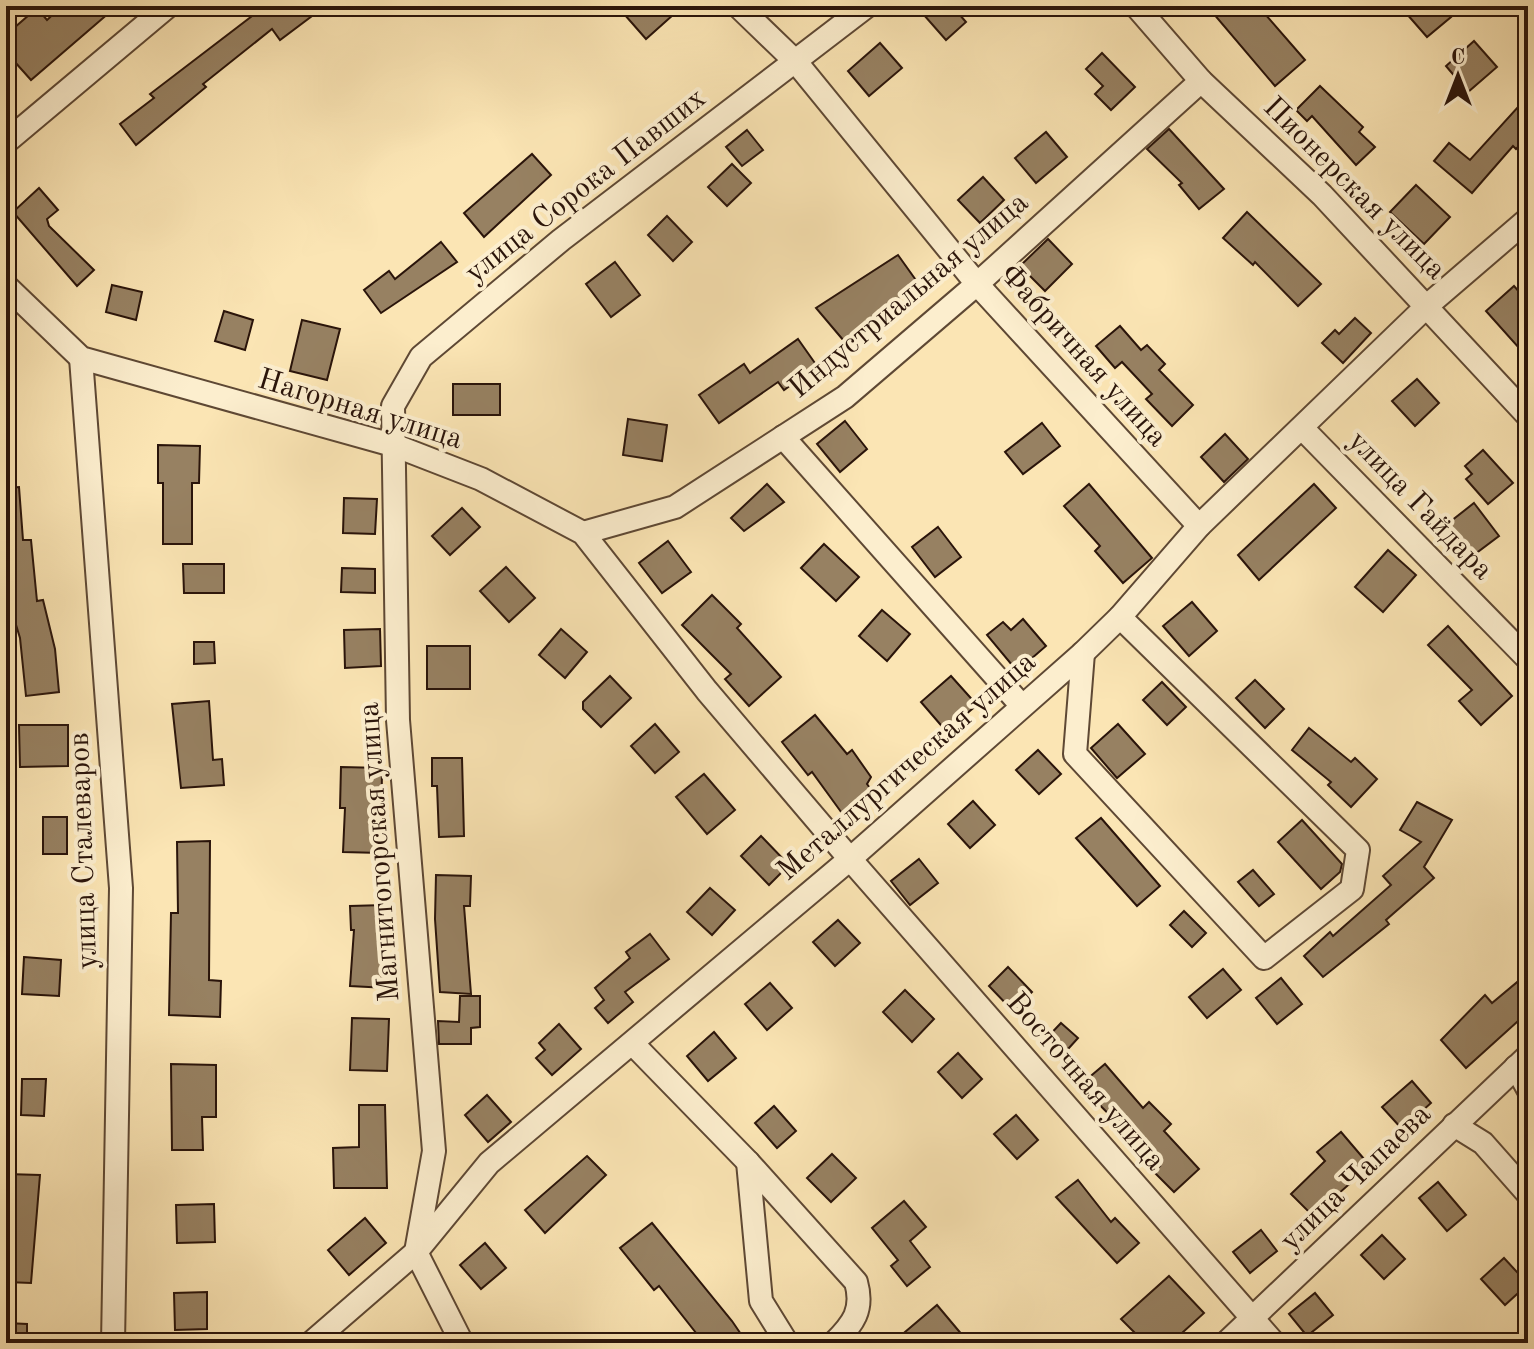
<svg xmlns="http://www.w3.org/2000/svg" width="1534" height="1349" viewBox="0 0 1534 1349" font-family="'Old Standard TT',serif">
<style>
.building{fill:#978162;stroke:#2a140a;stroke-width:2}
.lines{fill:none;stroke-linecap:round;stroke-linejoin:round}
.minor-casing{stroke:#5e4834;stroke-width:26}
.minor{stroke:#fceece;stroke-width:22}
.labels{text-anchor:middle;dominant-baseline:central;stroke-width:8;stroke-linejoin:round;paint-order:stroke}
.street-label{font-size:30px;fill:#2a140a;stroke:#fceece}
</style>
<rect width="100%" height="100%" fill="#fbe5b4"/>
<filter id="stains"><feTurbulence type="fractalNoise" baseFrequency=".0025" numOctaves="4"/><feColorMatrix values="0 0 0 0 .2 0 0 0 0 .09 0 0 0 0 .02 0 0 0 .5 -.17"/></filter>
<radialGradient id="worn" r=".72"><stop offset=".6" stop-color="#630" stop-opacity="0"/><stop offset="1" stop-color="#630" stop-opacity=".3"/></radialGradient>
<g class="building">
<polygon points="62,6 117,6 31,80 6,52 6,35 37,8 47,20"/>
<polygon points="265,6 305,6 312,16 280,40 272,29 203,84 206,87 136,145 120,124 154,98 150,94"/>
<polygon points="617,6 683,6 646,39"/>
<polygon points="916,6 952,6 966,22 946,40"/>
<polygon points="1207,6 1258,6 1305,60 1275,86"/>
<polygon points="1414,6 1442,6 1451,17 1427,37 1406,13"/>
<polygon points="1474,41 1497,67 1468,92 1446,66"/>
<polygon points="880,43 902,68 869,96 848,71"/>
<polygon points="1102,53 1135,87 1111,110 1095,94 1103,86 1086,69"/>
<polygon points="1320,86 1363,127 1359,132 1375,147 1356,165 1312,116 1307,121 1296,110"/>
<polygon points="1528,96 1528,137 1516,149 1513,146 1472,193 1434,161 1449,143 1470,160"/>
<polygon points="1169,129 1224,189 1199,209 1179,185 1182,183 1147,149"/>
<polygon points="747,130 763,150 742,166 726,147"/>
<polygon points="1046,132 1067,157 1036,183 1015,158"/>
<polygon points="532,154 551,175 484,237 464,213"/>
<polygon points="732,164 751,183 727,206 708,187"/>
<polygon points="983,177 1004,200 980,223 958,200"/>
<polygon points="1416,185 1450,217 1424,244 1390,212"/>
<polygon points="39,188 58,210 47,219 49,226 94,270 77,286 13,212"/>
<polygon points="1247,212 1321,284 1298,306 1255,262 1253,265 1223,238"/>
<polygon points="667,216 692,242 673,261 648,235"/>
<polygon points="1048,239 1072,264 1045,291 1020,266"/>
<polygon points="441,242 457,262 381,313 364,290 389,271 395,279"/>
<polygon points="898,255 918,283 844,341 816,308"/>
<polygon points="615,262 640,295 611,317 586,284"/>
<polygon points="112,285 142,292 136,320 106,312"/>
<polygon points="1514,286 1528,302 1528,358 1486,311"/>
<polygon points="224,311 253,320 245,350 215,341"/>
<polygon points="1355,318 1371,333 1343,363 1322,343 1335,330 1339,334"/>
<polygon points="302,320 340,329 327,380 290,371"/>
<polygon points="1120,326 1141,350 1147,345 1165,364 1159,370 1193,405 1172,426 1146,399 1152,394 1122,362 1115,368 1096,346"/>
<polygon points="798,339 817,366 784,390 778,382 719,423 699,395 744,364 750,373"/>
<polygon points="1417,379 1439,403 1415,426 1392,401"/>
<rect x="453" y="384" width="47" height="31"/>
<polygon points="628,419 667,425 662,461 623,455"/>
<polygon points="845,421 867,449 840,472 817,444"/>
<polygon points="1042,423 1060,446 1023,474 1005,452"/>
<polygon points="1225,434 1248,459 1224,482 1201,457"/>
<polygon points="158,445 200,446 199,483 192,483 192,544 163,544 163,483 158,483"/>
<polygon points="1483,450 1513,483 1488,504 1466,479 1472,474 1465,466"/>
<polygon points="767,484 784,502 744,531 731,518"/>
<polygon points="1089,484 1152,558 1123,583 1095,551 1100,546 1064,506"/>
<polygon points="1314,484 1336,508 1259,580 1238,555"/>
<polygon points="19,487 23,540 31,540 37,601 43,600 55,649 59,692 26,696 20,638 6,592 6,488"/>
<polygon points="344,498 377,499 375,534 343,533"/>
<polygon points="1474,503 1499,536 1471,557 1446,525"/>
<polygon points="462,508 480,527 450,555 432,536"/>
<polygon points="938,527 961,557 935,577 912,547"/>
<polygon points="668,541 691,572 662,593 639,563"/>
<polygon points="824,544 859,577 836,601 801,568"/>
<polygon points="1388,550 1416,575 1383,612 1355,587"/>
<polygon points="183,564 224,564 224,593 184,593"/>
<polygon points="506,567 535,598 509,622 480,591"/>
<polygon points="342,568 375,569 375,593 341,592"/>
<polygon points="712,595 741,624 737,628 781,677 749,706 725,679 731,674 682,625"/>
<polygon points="1192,602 1217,631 1189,656 1163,626"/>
<polygon points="882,610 910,634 887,661 859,636"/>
<polygon points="1023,619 1046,646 1017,671 987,635 1003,622 1011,630"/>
<polygon points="1448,626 1512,696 1481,725 1459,701 1472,690 1428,645"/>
<polygon points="380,629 381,666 345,668 344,630"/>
<polygon points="561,629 587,652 565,678 539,655"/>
<polygon points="194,642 214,642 215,663 194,664"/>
<rect x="427" y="646" width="43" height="43"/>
<polygon points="610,676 631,698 601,727 583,709 583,702"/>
<polygon points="951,676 977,705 946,731 921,702"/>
<polygon points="1255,680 1284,709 1265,728 1236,698"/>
<polygon points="1162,682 1186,707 1167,725 1143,700"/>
<polygon points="209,701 213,760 222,759 224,785 181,788 172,704"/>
<polygon points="815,715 847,754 852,750 871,777 867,784 875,795 844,816 812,772 808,775 782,742"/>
<polygon points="655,724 679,752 655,773 631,746"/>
<polygon points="1118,724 1145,754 1117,778 1091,748"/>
<polygon points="19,725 68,725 68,766 20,767"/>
<polygon points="1309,728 1351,762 1355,758 1377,779 1351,807 1328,785 1331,782 1292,750"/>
<polygon points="1038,750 1061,774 1039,794 1016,770"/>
<polygon points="432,758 462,758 464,836 439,837 437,786 432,786"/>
<polygon points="341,767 382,768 381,853 343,852 345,808 340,808"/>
<polygon points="704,774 735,810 707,834 676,797"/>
<polygon points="973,801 995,825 970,848 948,824"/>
<polygon points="1417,802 1452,820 1424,867 1434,878 1386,920 1389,924 1323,977 1304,956 1330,932 1333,936 1391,885 1383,876 1421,842 1400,830"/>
<rect x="43" y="817" width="24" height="37"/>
<polygon points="1101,818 1160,886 1137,906 1076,838"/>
<polygon points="1302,820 1342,864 1340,872 1321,889 1278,842"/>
<polygon points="761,836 789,865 769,885 741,856"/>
<polygon points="210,841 209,980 221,981 220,1017 169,1015 171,913 178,913 177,842"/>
<polygon points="919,859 938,883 910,905 891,881"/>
<polygon points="1253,870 1274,894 1259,906 1238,882"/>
<polygon points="436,875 471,876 470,906 464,906 471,994 440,992 435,919"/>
<polygon points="710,888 735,910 712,935 687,912"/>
<polygon points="385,905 387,958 390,958 387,988 350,986 354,930 351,930 350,906"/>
<polygon points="1184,911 1206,933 1192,947 1170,925"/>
<polygon points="838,920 860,943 835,966 813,942"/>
<polygon points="650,934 669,959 625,992 633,1002 608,1023 595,1008 604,1000 595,988 630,958 626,952"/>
<polygon points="24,957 61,960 59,996 22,994"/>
<polygon points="1008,967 1032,992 1013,1011 989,986"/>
<polygon points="1223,969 1241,990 1207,1018 1189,997"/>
<polygon points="1528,973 1528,1012 1466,1068 1441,1040 1485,995 1492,1003"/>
<polygon points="1281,978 1302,1004 1277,1024 1256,998"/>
<polygon points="770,983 792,1008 767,1030 745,1004"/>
<polygon points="905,990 934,1019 912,1042 883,1012"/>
<polygon points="460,996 480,996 480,1027 471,1028 471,1044 439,1044 438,1021 459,1022"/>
<polygon points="352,1018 389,1019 387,1071 350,1070"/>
<polygon points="1061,1023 1078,1038 1059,1059 1042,1043"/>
<polygon points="559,1024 581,1049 552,1075 536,1058 545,1050 539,1043"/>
<polygon points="714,1032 736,1058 708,1081 687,1056"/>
<polygon points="958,1053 982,1079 962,1098 938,1072"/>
<polygon points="171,1064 216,1065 216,1117 202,1117 203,1150 172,1150"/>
<polygon points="1105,1064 1143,1108 1149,1102 1171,1124 1164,1131 1199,1169 1174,1192 1154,1172 1160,1166 1080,1085"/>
<polygon points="22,1079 46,1079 44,1116 21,1115"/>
<polygon points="1412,1081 1431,1103 1402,1129 1382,1107"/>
<polygon points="487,1095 511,1122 488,1142 465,1115"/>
<polygon points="359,1105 385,1105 387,1188 334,1188 333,1148 359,1147"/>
<polygon points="774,1106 796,1131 777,1148 755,1123"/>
<polygon points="1016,1115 1038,1140 1017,1159 994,1134"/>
<polygon points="1341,1132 1370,1166 1313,1216 1291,1194 1325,1161 1317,1152"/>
<polygon points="832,1154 856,1178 831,1202 807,1178"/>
<polygon points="587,1156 606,1175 545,1233 525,1210"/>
<polygon points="6,1174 40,1175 31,1283 6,1282"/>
<polygon points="1078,1180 1111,1222 1115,1218 1139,1243 1117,1263 1056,1197"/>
<polygon points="1438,1182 1466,1215 1447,1231 1419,1198"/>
<polygon points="904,1201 926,1227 910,1241 930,1267 907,1286 891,1266 898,1260 872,1228"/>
<polygon points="214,1204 215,1242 177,1243 176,1205"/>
<polygon points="365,1218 386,1243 349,1275 328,1250"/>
<polygon points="652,1223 732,1321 747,1343 704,1343 659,1286 654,1290 620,1248"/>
<polygon points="1261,1230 1277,1251 1250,1273 1233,1252"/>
<polygon points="1382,1235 1405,1259 1384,1279 1361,1255"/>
<polygon points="485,1243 506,1268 481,1289 460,1265"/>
<polygon points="1504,1258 1528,1284 1505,1305 1481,1279"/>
<polygon points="1169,1276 1204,1313 1171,1343 1121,1343 1134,1332 1121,1319"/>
<polygon points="207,1292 207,1329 175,1330 174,1293"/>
<polygon points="1315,1293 1333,1315 1307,1336 1289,1314"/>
<polygon points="937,1305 963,1336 955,1343 892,1343"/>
<polygon points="6,1323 27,1324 27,1343 6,1343"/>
</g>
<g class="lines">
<defs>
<g id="minor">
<polyline points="738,6 796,62 977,284 1199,526"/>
<polyline points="1136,6 1201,81 1322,195 1528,416"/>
<polyline points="6,142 168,6"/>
<polyline points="6,286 81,358 396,446 481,479 583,533 707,691 850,859 1274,1343"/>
<polyline points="81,358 121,888 113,1343"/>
<polyline points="1303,429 1528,659"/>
<polyline points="783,437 1021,705"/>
<polyline points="583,533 675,507 845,397 977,284 1201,81"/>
<polyline points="1083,653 1075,754 1264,958 1352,889 1358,850 1120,617"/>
<path d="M633 1044 748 1162 856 1282C864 1310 853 1324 834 1343"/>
<polyline points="1516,1067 1528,1089"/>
<polyline points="1454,1125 1483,1143 1528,1194"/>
<polyline points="748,1162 761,1301 787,1343"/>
<polyline points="311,1343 416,1252 489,1163 850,859 1083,653 1120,617 1199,526 1428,305 1528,219"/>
<polyline points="462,1343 416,1252 434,1151 398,720 393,406 421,357 561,240 867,6"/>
<polyline points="1226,1343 1528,1056"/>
</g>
</defs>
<use href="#minor" class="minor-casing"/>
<use href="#minor" class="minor"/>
</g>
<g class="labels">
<g class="street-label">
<text transform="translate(586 186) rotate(-38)">улица Сорока Павших</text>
<text transform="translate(1354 189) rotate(45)">Пионерская улица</text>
<text transform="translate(909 296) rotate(-40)">Индустриальная улица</text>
<text transform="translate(1083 356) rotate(48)">Фабричная улица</text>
<text transform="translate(360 410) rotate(17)">Нагорная улица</text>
<text transform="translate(1420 506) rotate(46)">улица Гайдара</text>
<text transform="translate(907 767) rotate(-41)">Металлургическая улица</text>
<text transform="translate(84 851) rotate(-92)">улица Сталеваров</text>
<text transform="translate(380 852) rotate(-94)">Магнитогорская улица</text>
<text transform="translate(1085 1082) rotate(49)">Восточная улица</text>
<text transform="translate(1356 1178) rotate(-44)">улица Чапаева</text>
</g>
</g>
<rect width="1534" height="1349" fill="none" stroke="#fbe5b4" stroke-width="32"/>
<rect x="8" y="8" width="1518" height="1333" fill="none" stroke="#2a140a" stroke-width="4"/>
<rect x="16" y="16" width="1502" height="1317" fill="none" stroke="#2a140a" stroke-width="2"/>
<g transform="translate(1458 76)" stroke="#fceece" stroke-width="6" paint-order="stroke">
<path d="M0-6L14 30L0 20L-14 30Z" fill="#2a140a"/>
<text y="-12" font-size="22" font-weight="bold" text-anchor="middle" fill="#2a140a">С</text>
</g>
<rect width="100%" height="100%" filter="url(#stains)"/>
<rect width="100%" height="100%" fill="url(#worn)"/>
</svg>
